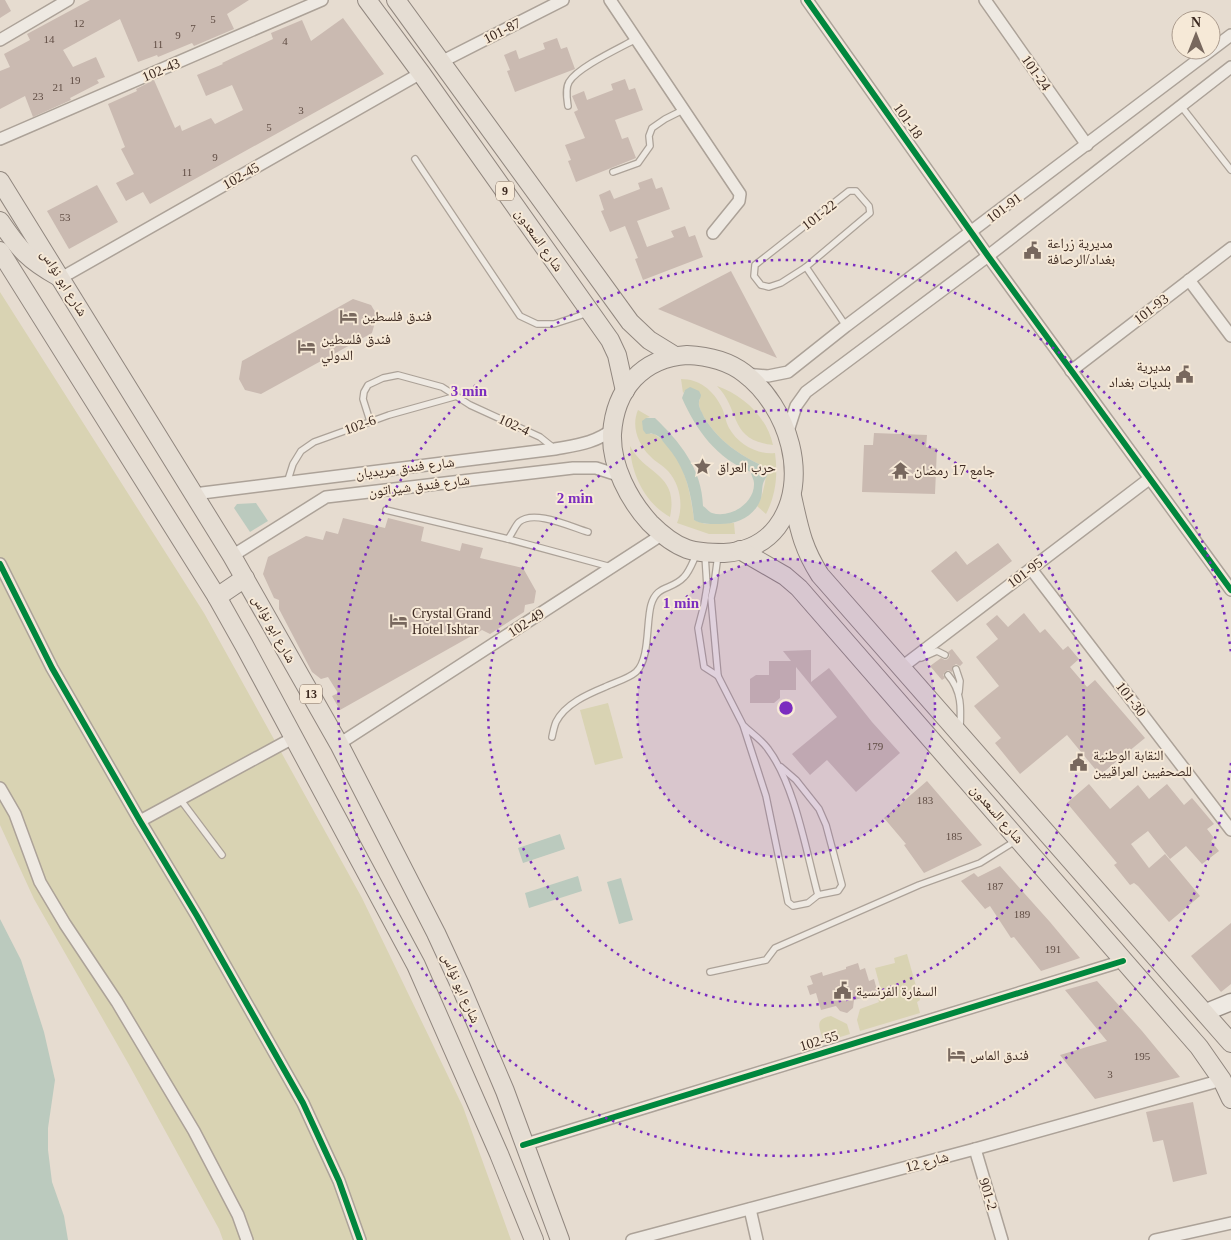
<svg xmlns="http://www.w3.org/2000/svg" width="1231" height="1240" viewBox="0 0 1231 1240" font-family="'Times New Roman','Noto Naskh Arabic',serif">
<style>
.green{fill:#d9d3b3}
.water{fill:#bbcabe}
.building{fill:#cabab1}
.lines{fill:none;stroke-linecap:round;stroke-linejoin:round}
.lane-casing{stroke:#aca298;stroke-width:8}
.street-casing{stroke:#aca298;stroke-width:14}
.secondary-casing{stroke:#9b9188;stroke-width:19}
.primary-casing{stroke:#91877f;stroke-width:20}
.lane{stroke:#eee9e2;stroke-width:5.5}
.street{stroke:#eee9e2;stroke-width:11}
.secondary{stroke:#eee9e2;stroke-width:16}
.primary{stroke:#e5ddd3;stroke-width:18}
.cycleway-casing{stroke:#f6e9d7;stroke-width:9}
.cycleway{stroke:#00873e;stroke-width:6}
.ring{fill:none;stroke:#7b2cbf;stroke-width:2.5;stroke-dasharray:2.5 5}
.labels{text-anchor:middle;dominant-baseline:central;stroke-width:4;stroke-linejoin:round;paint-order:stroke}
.number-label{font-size:11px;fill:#604d44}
.shield{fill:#f6e9d7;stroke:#746357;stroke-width:1}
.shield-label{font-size:12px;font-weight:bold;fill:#3c2920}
.street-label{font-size:14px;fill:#3c2920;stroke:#f6e9d7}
.poi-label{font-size:14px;fill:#3c2920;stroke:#f6e9d7;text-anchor:start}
.centre{fill:#7b2cbf;stroke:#f6e9d7;stroke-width:2.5}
.ring-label{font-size:15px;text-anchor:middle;font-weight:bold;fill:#7b2cbf;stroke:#f6e9d7;stroke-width:4;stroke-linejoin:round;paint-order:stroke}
</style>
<rect width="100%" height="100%" fill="#e6dcd0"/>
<g class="green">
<polygon points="0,292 204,613 362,898 463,1107 511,1240 223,1240 219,1229 128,1063 34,899 0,825"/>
<path d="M681 379C699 379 713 390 721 406 725 413 725 421 729 428 738 444 757 455 775 453 778 474 776 495 766 514L757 506C763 497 766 479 767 468 741 456 719 442 704 417 701 411 697 405 700 399L686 390 683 393Z"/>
<path d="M717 386C743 395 767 417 773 445 728 440 741 410 717 386Z"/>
<path d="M638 410 650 417 646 418 650 434H654C683 452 690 488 694 520L705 524 734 523 735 534H709L677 523C684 506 680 484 668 471 663 465 655 462 650 456 638 444 631 426 638 410Z"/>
<path d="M630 446C646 476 679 473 670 517 645 503 631 474 630 446Z"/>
<polygon points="608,703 623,758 595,765 580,710"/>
<polygon points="907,954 920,1000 917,1002 920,1013 860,1031 857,1020 860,1009 879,1002 877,996 882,994 875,968 895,963 894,958"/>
<path d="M831 1016 847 1024 850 1034 824 1042C820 1029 813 1019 831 1016Z"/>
</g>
<g class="water">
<path d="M690 387 699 391 701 395C701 397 699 400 699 402 698 407 702 412 704 417 719 442 741 456 767 468L768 471C768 476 766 477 764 481 761 487 763 495 760 501 753 518 734 525 717 524 709 524 700 524 694 520 691 491 685 466 665 444 662 440 659 435 653 434 651 433 648 434 646 434L643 430 642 421 646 418H655C680 442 702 469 703 506 706 508 709 512 712 513 730 519 755 503 754 483 754 479 751 476 751 472 717 459 696 430 682 398L685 390Z"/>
<polygon points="256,503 268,521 250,532 234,508 237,504"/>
<polygon points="560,834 565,849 523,863 518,848"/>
<polygon points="578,876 582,891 529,908 525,893"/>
<polygon points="621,878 633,920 619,924 607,882"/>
<polygon points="0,919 21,960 44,1032 55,1080 48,1128 48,1150 52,1182 64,1216 68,1240 0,1240"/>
</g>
<g class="building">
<polygon points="0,0 5,0 11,11 0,18"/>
<polygon points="90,0 249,0 227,14 234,29 194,46 192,43 158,57 157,55 138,62 120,19 63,50 73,67 96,57 105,77 97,80 99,83 70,98 71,100 33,117 25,96 0,109 0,71 10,67 4,54 30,40 27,34"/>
<polygon points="343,18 384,74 150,204 143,192 126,201 116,183 134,174 121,149 125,147 108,104 137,91 136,89 154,80 175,128 180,125 182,131 211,118 215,124 243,110 232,85 206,96 197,75 223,64 222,63 273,39 271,33 302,20 311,41"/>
<polygon points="557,38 561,49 567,47 575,69 515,92 507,71 510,70 504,55 516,50 519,59 545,49 543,43"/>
<polygon points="625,79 629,90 635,88 643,110 615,120 622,139 628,137 636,158 576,182 568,161 571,160 565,145 585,138 574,112 578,110 572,96 584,91 587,100 613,90 611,84"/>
<polygon points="652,178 656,189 662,187 670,209 637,221 647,247 674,237 671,231 685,226 689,237 695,235 703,257 643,280 635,259 638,258 625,226 610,232 601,211 604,210 599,195 610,190 614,199 640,189 638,183"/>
<polygon points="97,185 118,222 69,249 47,211"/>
<polygon points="731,271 777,358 658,309"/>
<polygon points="353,299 371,305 377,315 372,333 261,394 245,390 239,379 242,361"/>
<polygon points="874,433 927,435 926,447 937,448 935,494 862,492 864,445 873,445"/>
<polygon points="343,518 385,528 388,518 424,527 421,541 460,551 462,543 483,548 480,558 523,568 536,591 534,603 525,605 524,612 490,634 482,630 340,710 332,696 338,693 328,677 321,679 312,672 279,609 279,600 274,598 263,574 268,557 306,536 323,540 326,531 338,534"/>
<polygon points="998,543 1012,561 957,602 931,571 956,551 967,565"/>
<polygon points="1024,613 1040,633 1045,629 1063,650 1068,646 1079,659 1070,667 1087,687 1095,680 1145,738 1100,775 1067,735 1020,774 995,743 1001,738 974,706 999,686 976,657 998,639 986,624 997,615 1008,627"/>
<polygon points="952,649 963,663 960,666 956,664 953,666 952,672 948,670 945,672 943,675 945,678 942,680 930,666 941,658 945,660 948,659 950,655 948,652"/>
<polygon points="811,650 811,682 829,668 872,722 900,753 856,792 827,760 810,775 792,754 837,717 796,667 796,690 780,690 780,698 774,703 750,703 750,679 756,675 769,675 769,661 791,661 783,651"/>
<polygon points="927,781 982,845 924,873 904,845 906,844 884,818"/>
<polygon points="1089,784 1110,809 1138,785 1149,799 1167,784 1184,805 1192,798 1214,824 1207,829 1214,838 1211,841 1219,851 1202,864 1186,846 1170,859 1148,831 1131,844 1149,868 1165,854 1200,896 1169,922 1138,886 1134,883 1130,885 1114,865 1117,863 1067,803"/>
<polygon points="1000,866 1050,922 1080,958 1041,971 1014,937 1011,938 990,906 985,909 961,881 974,873 978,877"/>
<polygon points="1231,923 1231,984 1221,992 1191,956"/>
<polygon points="858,963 860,970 865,968 869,981 874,979 878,994 854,1000 853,1008 847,1013 840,1011 836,1006 821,1010 816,993 810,995 807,986 813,984 810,976 822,972 823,976 846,969 846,967"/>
<polygon points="1097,981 1142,1031 1180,1077 1095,1099 1060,1055 1107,1041 1065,990"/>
<polygon points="1193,1102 1207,1174 1173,1182 1163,1140 1153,1142 1146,1112"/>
</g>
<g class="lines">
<defs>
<g id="lane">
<path d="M568 106C567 99 565 89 569 82 578 67 620 48 636 39"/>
<polyline points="1181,106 1231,170"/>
<polyline points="415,159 520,316 537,324 554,324 588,313"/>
<polyline points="613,172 638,163 650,146 649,136 652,128 665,119 683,110"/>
<polygon points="849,191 856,191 869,206 870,213 806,267 781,283 769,287 761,285 754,276 755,265"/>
<polyline points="806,267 846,326"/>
<polyline points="370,421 363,399 364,392 368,385 383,378 398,375 442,387 470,405 540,437 555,449"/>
<polyline points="287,483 293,464 301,451 314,442 389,415 457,396"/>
<polyline points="386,510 508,539 611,567"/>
<path d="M508 539C512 534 515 526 519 522 534 509 571 527 588 532"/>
<polyline points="705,555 707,587 704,605 698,628 704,667 718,676"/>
<path d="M718 555 714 585 711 598 718 676 743 725 766 796 788 902 793 906 808 903 818 895C806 851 795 785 768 749 762 740 751 733 743 725"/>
<polyline points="921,658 937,651 945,655"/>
<polyline points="956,669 960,681 959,692"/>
<path d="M948 675C962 691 961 709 960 728"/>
<path d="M552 737C553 732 554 727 556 722 565 704 588 694 605 687 615 682 628 679 636 672 650 659 646 623 651 605 657 584 671 591 684 577 690 571 693 561 697 553"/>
<polyline points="781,767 796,780 819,809 826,825 842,885 838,891 818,895"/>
<polyline points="180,799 222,855"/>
<polyline points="710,972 766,960 775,948 919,885 980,863 1017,840"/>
</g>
<g id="street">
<polyline points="610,0 740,194 739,201 713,233"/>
<polyline points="807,0 988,256 1231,590"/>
<polyline points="985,0 1087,145"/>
<polyline points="0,40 68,0"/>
<polyline points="441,62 563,0"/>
<polyline points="0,139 322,0"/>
<polyline points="61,278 421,73"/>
<polyline points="1189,280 1231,336"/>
<polyline points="1071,371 1231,248"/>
<polyline points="745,374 768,376 788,372 846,326 1231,35"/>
<polyline points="787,434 796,406 806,392 988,256 1231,67"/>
<path d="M194 494 555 449C576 445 596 443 613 429"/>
<polyline points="232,556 326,497 573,468 596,468 621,476"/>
<polyline points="0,564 52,668 140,821 197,916 303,1103 339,1181 360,1240"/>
<polyline points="1031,569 1231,830"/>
<polyline points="902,667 1149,479"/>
<polyline points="339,744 663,534"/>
<polyline points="0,788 15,814 40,882 65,924 117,1002 194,1131 238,1215 247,1240"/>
<polyline points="140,821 293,738"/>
<polyline points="523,1145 1123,961"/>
<polyline points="975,1149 1002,1240"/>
<polyline points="750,1209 757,1240"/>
<polyline points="632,1240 975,1149 1222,1080"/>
<polyline points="1155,1240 1231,1223"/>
</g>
<polyline id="secondary" points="1204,1013 1231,1002"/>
<g id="primary">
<polyline points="367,0 421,73 610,340 617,355 625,391"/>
<polyline points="396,0 630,322 649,340 675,356"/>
<polyline points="0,181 232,556 339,744 436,933 460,985 505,1091 560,1240"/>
<path d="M0 221C19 249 28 260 59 277"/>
<polyline points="0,251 217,597 244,645 416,965 499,1154 534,1240"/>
<path d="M687 355C708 356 727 360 744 373 788 406 812 480 777 527 764 544 744 552 724 553 712 553 698 553 687 549 673 544 660 533 650 523 629 500 611 466 612 434 615 389 642 358 687 355Z"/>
<path d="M792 496C799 527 802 547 820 575L1231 1043"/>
<polyline points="740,550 785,576 799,588 1199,1047 1222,1080 1231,1099"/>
<polyline points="217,597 245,578"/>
</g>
</defs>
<use href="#lane" class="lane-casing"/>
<use href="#street" class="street-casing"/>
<use href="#secondary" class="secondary-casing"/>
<use href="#primary" class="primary-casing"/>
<use href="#lane" class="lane"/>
<use href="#street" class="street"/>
<use href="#secondary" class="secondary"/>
<use href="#primary" class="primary"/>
<defs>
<g id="cycleway">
<polyline points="807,0 988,256 1231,590"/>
<polyline points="0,564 52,668 140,821 197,916 303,1103 339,1181 360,1240"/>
<polyline points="523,1145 1123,961"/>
</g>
</defs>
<use href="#cycleway" class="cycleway-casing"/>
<use href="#cycleway" class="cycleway"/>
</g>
<circle cx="786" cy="708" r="149" fill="#7b2cbf" fill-opacity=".12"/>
<g class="ring">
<circle cx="786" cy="708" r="149"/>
<circle cx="786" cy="708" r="298"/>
<path d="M1231 763A448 448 0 1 1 1231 653"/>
</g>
<defs>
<symbol id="civic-bare" viewBox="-9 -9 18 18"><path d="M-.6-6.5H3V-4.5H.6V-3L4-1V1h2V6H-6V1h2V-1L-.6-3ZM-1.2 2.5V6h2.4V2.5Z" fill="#78685e" stroke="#f6e9d7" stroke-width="2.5" paint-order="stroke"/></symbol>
<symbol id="hotel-bare" viewBox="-9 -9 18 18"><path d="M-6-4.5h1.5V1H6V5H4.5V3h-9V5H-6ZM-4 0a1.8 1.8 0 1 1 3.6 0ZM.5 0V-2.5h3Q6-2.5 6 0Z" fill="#78685e" stroke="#f6e9d7" stroke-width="2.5" paint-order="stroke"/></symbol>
<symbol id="sight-bare" viewBox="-9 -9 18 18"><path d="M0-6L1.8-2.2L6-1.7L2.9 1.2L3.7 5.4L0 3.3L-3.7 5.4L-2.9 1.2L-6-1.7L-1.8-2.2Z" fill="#78685e" stroke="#f6e9d7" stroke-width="2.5" paint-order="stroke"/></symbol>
<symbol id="temple-bare" viewBox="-9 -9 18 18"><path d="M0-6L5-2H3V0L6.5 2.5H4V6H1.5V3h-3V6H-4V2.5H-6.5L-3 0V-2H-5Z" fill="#78685e" stroke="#f6e9d7" stroke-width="2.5" paint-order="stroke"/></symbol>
</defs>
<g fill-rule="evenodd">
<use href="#civic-bare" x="1020" y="238" width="25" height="25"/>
<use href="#hotel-bare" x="336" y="304" width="25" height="25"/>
<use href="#hotel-bare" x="294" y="334" width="25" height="25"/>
<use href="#civic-bare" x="1172" y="362" width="25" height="25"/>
<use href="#sight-bare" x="690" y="454" width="25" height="25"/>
<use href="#temple-bare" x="888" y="458" width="25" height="25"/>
<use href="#hotel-bare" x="386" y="608" width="25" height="25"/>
<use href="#civic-bare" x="1066" y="750" width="25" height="25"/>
<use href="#civic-bare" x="830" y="978" width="25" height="25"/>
<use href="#hotel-bare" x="944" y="1042" width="25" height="25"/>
</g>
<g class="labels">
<g class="number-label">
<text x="213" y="19">5</text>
<text x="79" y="23">12</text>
<text x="193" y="28">7</text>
<text x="178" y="35">9</text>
<text x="49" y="39">14</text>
<text x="285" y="41">4</text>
<text x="158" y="44">11</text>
<text x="75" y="80">19</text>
<text x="58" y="87">21</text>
<text x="38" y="96">23</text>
<text x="301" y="110">3</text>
<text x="269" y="127">5</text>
<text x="215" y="157">9</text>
<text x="187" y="172">11</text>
<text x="65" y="217">53</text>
<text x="875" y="746">179</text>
<text x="925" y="800">183</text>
<text x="954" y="836">185</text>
<text x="995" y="886">187</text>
<text x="1022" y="914">189</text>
<text x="1053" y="949">191</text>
<text x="1142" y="1056">195</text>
<text x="1110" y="1074">3</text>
</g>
<g class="shield">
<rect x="496" y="181.5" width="18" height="19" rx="4"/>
<rect x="300" y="684.5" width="22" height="19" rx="4"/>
</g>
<g class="shield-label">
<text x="505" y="191">9</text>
<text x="311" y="694">13</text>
</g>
<g class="street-label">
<text transform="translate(502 31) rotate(-27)">101-87</text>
<text transform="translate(161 70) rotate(-23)">102-43</text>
<text transform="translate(1036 73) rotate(55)">101-24</text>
<text transform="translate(908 121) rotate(55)">101-18</text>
<text transform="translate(241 176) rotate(-30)">102-45</text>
<text transform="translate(1004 208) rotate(-37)">101-91</text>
<text transform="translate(819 215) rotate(-38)">101-22</text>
<text transform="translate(539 240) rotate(55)">شارع السعدون</text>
<text transform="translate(64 283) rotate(58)">شارع ابو نؤاس</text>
<text transform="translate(1151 309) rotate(-38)">101-93</text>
<text transform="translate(360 425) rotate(-20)">102-6</text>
<text transform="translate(514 425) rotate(25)">102-4</text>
<text transform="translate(405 468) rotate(-7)">شارع فندق مريديان</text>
<text transform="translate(419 486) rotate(-7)">شارع فندق شيراتون</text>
<text transform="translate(1025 573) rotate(-37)">101-95</text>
<text transform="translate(526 623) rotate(-33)">102-49</text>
<text transform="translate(274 629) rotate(61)">شارع ابو نؤاس</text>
<text transform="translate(1131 699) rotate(52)">101-30</text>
<text transform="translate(997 814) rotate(49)">شارع السعدون</text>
<text transform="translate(461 988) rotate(66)">شارع ابو نؤاس</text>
<text transform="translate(819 1041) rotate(-17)">102-55</text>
<text transform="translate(927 1162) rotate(-15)">شارع 12</text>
<text transform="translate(988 1194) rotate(73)">901-2</text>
</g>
<g class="poi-label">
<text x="1047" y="243">مديرية زراعة<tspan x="1047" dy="16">بغداد/الرصافة</tspan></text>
<text x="362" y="316">فندق فلسطين</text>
<text x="321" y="339">فندق فلسطين<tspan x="321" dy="16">الدولي</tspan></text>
<text x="1171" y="366" text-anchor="end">مديرية<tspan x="1171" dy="16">بلديات بغداد</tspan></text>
<text x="717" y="467">حرب العراق</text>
<text x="914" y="470">جامع 17 رمضان</text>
<text x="412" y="613">Crystal Grand<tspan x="412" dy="16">Hotel Ishtar</tspan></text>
<text x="1093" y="755">النقابة الوطنية<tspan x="1093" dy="16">للصحفيين العراقيين</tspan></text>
<text x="856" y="991">السفارة الفرنسية</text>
<text x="970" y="1055">فندق الماس</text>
</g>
</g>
<circle cx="786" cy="708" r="8" class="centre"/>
<g class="ring-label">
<text x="469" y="396">3 min</text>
<text x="575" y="503">2 min</text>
<text x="681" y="608">1 min</text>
</g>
<g transform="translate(1196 35)"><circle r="24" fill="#f6e9d7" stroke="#ac9c8e"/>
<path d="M0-4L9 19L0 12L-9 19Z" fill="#78685e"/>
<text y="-8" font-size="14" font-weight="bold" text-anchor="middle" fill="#3c2920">N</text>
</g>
</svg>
